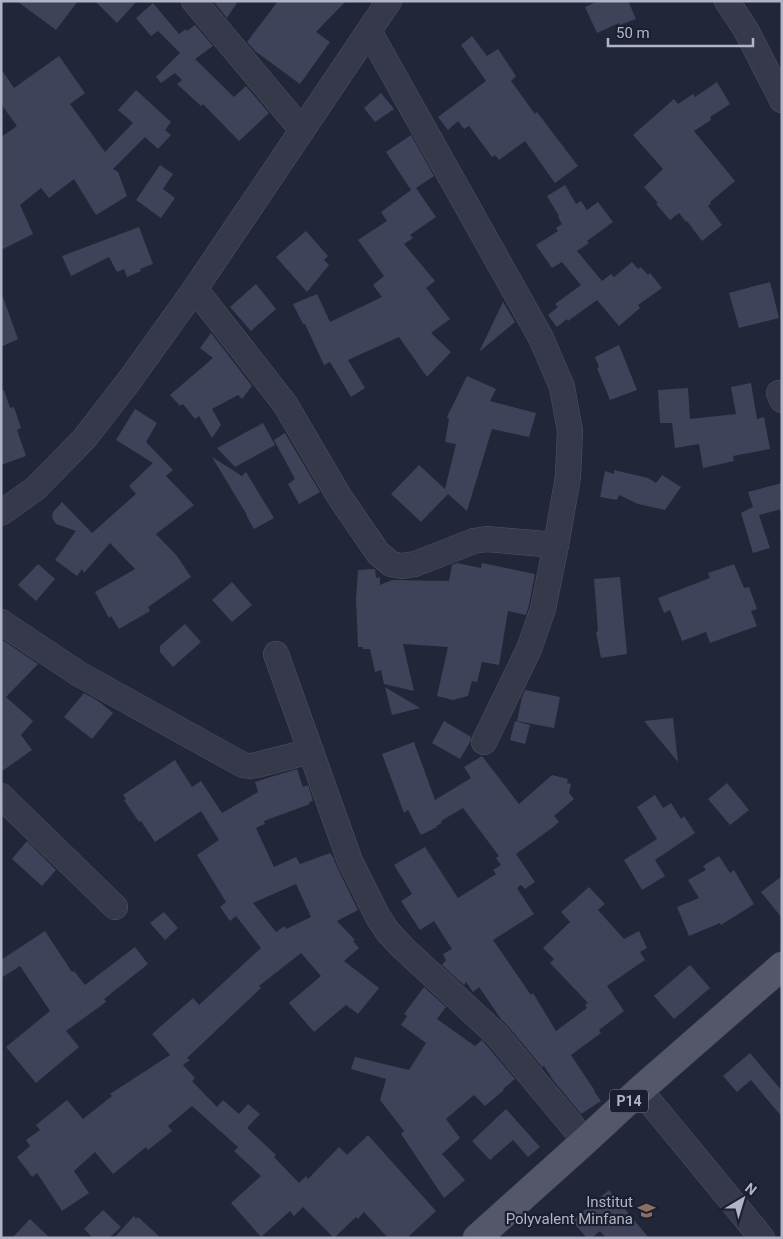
<svg xmlns="http://www.w3.org/2000/svg" width="783" height="1239" viewBox="0 0 783 1239" font-family="Roboto,sans-serif">
<style>
.building{fill:#3e4359;fill-rule:evenodd}
.lines{fill:none;stroke-linecap:round;stroke-linejoin:round}
.minor-casing{stroke:#515364;stroke-width:26}
.major-casing{stroke:#3f4253;stroke-width:29}
.minor{stroke:#363949;stroke-width:25}
.major{stroke:#54576a;stroke-width:28}
.labels{text-anchor:middle;dominant-baseline:central;stroke-width:4.5;stroke-linejoin:round;paint-order:stroke}
.shield{fill:#1b1e2e;stroke:#848698;stroke-width:1}
.shield-label{font-size:14px;font-weight:bold;fill:#b1b3c6}
.poi-label{font-size:15px;fill:#b1b3c6;stroke:#1b1e2e;text-anchor:end}
</style>
<rect width="100%" height="100%" fill="#222639"/>
<g class="building">
<polygon points="17,1 78,1 56,30"/>
<polygon points="95,1 137,1 117,23"/>
<polygon points="214,1 238,1 227,18 214,2"/>
<polygon points="278,1 346,1 316,32 330,42 300,84 255,51 247,42"/>
<polygon points="598,1 628,1 636,19 620,25 619,23 597,33 585,7"/>
<polygon points="153,3 179,34 186,29 187,31 195,25 213,46 195,59 234,97 246,86 269,113 239,141 203,104 201,106 177,84 182,80 175,73 161,83 156,77 180,53 158,31 151,36 136,18"/>
<polygon points="472,36 487,56 498,49 516,76 511,81 535,114 537,112 578,166 555,183 525,141 499,160 495,155 492,157 469,126 464,129 458,121 448,130 438,117 486,81 461,45"/>
<polygon points="59,56 85,93 70,104 105,152 133,123 118,110 136,90 171,122 165,130 171,135 158,149 145,137 113,169 118,172 127,196 96,215 74,179 49,198 41,188 20,205 33,234 1,250 1,137 17,126 1,104 1,69 14,88"/>
<polygon points="717,82 730,104 710,117 711,120 694,131 735,181 710,202 711,203 708,206 722,225 702,241 687,221 686,222 679,213 670,220 656,204 658,203 644,187 663,169 633,135 674,99 678,104 693,94 695,97"/>
<polygon points="381,93 394,109 375,122 364,108"/>
<polygon points="411,135 434,176 416,188 436,217 410,235 413,238 404,244 435,281 426,288 450,319 431,333 451,352 427,377 399,337 348,360 365,388 351,397 330,362 324,365 305,324 303,324 293,304 317,294 330,322 382,297 373,285 384,276 358,240 387,221 381,212 411,190 386,152"/>
<polygon points="160,165 173,174 163,189 175,198 161,218 136,200"/>
<polygon points="565,185 576,204 581,201 587,210 598,202 613,222 587,241 589,243 577,251 602,281 611,274 614,277 632,262 638,269 641,267 648,275 650,273 662,288 638,305 640,308 619,326 597,300 568,321 567,319 557,327 548,315 558,307 555,304 581,285 562,262 552,268 536,245 558,231 556,228 562,224 558,217 559,216 547,196"/>
<polygon points="139,227 153,264 140,269 141,271 127,277 124,269 117,272 109,257 71,276 62,256"/>
<polygon points="306,231 328,256 324,260 329,265 307,292 276,257"/>
<polygon points="770,282 779,318 739,328 729,293"/>
<polygon points="256,284 276,309 251,331 230,307"/>
<polygon points="1,297 3,297 18,339 1,347"/>
<polygon points="503,302 515,322 479,352"/>
<polygon points="211,333 252,386 242,399 238,395 212,409 221,425 212,438 199,416 195,419 183,404 180,406 170,395 213,358 200,348"/>
<polygon points="619,345 637,390 610,400 597,368 599,367 595,357"/>
<polygon points="467,376 496,389 490,401 536,413 529,437 492,429 467,511 448,494 421,522 391,494 419,465 445,489 456,444 445,442 449,419 447,417"/>
<polygon points="751,383 757,419 764,417 770,449 733,456 734,461 703,468 699,444 675,448 672,423 660,423 658,390 688,388 690,419 736,414 731,387"/>
<polygon points="4,390 10,408 14,407 21,428 17,430 26,456 1,465 1,391"/>
<polygon points="135,409 157,423 146,442 173,470 166,476 194,505 156,534 177,556 191,577 148,607 150,611 119,629 111,616 109,618 95,592 135,569 110,543 84,573 82,569 77,576 55,560 76,531 56,524 52,518 53,512 62,502 92,533 136,494 129,486 153,463 116,440"/>
<polygon points="263,423 275,445 235,467 217,448"/>
<polygon points="285,433 320,492 299,504 288,484 295,479 274,440"/>
<polygon points="212,457 242,476 246,472 274,518 254,529 246,515 247,515"/>
<polygon points="614,470 648,478 656,483 662,475 681,487 665,510 638,504 619,495 617,500 600,497 605,471 614,474"/>
<polygon points="782,483 782,509 759,515 770,548 753,553 741,513 753,507 748,492"/>
<polygon points="457,563 481,568 482,563 535,574 529,605 526,615 508,611 499,665 482,662 477,682 472,681 468,696 453,700 437,696 448,647 403,644 414,691 384,684 381,670 375,672 370,649 363,649 363,647 358,647 356,599 358,570 375,569 376,578 380,577 380,585 392,580 449,581 452,565"/>
<polygon points="38,564 55,579 36,601 18,585"/>
<polygon points="734,564 744,588 749,587 757,609 751,611 757,626 710,643 706,632 682,641 670,610 664,613 658,598 710,578 708,573"/>
<polygon points="620,577 627,654 601,658 596,632 598,631 594,579"/>
<polygon points="232,582 252,605 232,622 212,600"/>
<polygon points="185,624 201,642 173,667 160,652 160,646"/>
<polygon points="1,639 38,664 6,697 33,721 21,735 32,750 1,772"/>
<polygon points="385,687 420,708 392,715"/>
<polygon points="525,690 560,697 554,728 517,721 522,697"/>
<polygon points="84,693 98,701 113,713 92,739 64,717"/>
<polygon points="673,718 678,762 644,721"/>
<polygon points="444,721 471,737 470,742 460,759 432,743"/>
<polygon points="515,721 530,725 525,744 510,740"/>
<polygon points="414,742 435,800 471,778 464,767 482,756 519,804 552,775 568,779 567,783 571,784 569,793 574,799 554,816 559,822 552,828 516,854 535,882 525,889 521,885 517,888 534,914 493,940 531,995 533,993 556,1031 587,1008 585,1005 588,1003 550,963 554,959 543,948 570,922 561,912 589,887 605,904 598,910 624,939 639,931 647,948 640,952 645,960 607,986 624,1011 599,1030 601,1033 571,1055 595,1091 594,1091 601,1101 581,1114 553,1080 544,1066 542,1067 508,1026 501,1019 479,987 473,992 466,982 464,985 442,965 446,960 443,954 452,949 434,921 420,930 401,901 412,894 394,865 425,847 458,898 496,874 493,870 501,865 496,858 499,856 463,808 441,821 442,823 436,826 437,827 421,835 408,810 404,813 382,754"/>
<path d="M175 760 192 787 201 781 222 813 258 792 255 782 277 775 297 769 303 787 308 785 313 801 309 802 310 804 264 821 265 824 256 828 274 867 296 857 300 864 330 853 333 857 337 867 358 910 337 921 355 940 353 941 359 948 344 961 379 988 358 1014 346 1005 314 1032 289 1003 321 976 301 953 259 986 261 988 187 1058 190 1060 183 1065 195 1078 192 1081 217 1107 223 1100 239 1114 248 1104 260 1114 247 1128 276 1155 274 1157 299 1183 306 1176 308 1179 339 1147 347 1155 368 1135 436 1211 407 1238H388L364 1212 358 1219 356 1217 334 1238 303 1207 294 1216 290 1211 261 1237 231 1203 261 1176 234 1151 238 1147 192 1106 168 1126 172 1131 148 1150 146 1147 113 1174 95 1152 74 1171 89 1193 62 1211 37 1173 32 1177 17 1157 30 1146 26 1140 40 1130 36 1125 67 1100 83 1119 112 1096 110 1094 170 1055 152 1034 193 998 199 1005 261 948 236 916 230 921 220 907 226 902 197 855 219 840 201 811 155 842 141 821 139 822 124 800 126 799 123 795ZM296 884 311 917 286 929 285 926 276 932 253 903Z"/>
<polygon points="727,783 749,810 730,825 708,799"/>
<polygon points="655,795 663,808 671,803 681,819 684,816 695,833 655,860 665,876 642,890 624,860 657,839 637,807"/>
<polygon points="27,841 56,870 42,886 12,859"/>
<polygon points="719,856 730,873 734,870 754,904 721,925 720,923 689,936 677,907 699,898 688,880 706,870 703,866"/>
<polygon points="782,876 782,918 761,892"/>
<polygon points="164,912 178,928 165,940 150,923"/>
<polygon points="45,931 72,972 74,971 85,985 135,947 148,964 104,999 106,1002 66,1031 79,1047 36,1083 6,1047 50,1011 20,966 1,978 1,960"/>
<polygon points="690,965 710,988 674,1019 654,996"/>
<polygon points="424,987 446,1007 437,1019 475,1046 482,1040 515,1079 503,1089 504,1090 485,1106 474,1095 446,1119 460,1138 442,1154 465,1180 444,1198 401,1134 404,1131 380,1100 386,1079 351,1069 355,1057 409,1070 426,1043 401,1025 407,1016 404,1014"/>
<polygon points="750,1053 782,1091 782,1117 751,1080 737,1092 723,1076"/>
<polygon points="506,1109 540,1147 528,1157 513,1140 490,1160 472,1141"/>
<polygon points="609,1190 649,1238 606,1238 600,1231 592,1238 587,1238 572,1221"/>
<polygon points="103,1210 121,1227 109,1238 93,1238 84,1229"/>
<polygon points="134,1216 136,1219 138,1217 161,1238 114,1238"/>
<polygon points="30,1219 50,1238 12,1238"/>
</g>
<g class="lines">
<defs>
<g id="minor">
<polyline points="194,1 302,130"/>
<polyline points="727,1 746,30 782,100"/>
<polyline points="369,31 541,338 562,387 570,431 568,477 556,545 543,609 529,649 484,742"/>
<polyline points="195,289 285,404 339,496 378,553 391,564 402,566 415,564 474,541 486,539 556,545"/>
<polyline points="779,393 782,400"/>
<polyline points="1,513 36,488 84,439 129,381 195,289 389,1"/>
<polyline points="1,622 79,674 243,765 250,766 257,765 311,751"/>
<polyline points="276,654 350,861 378,917 388,932 403,948 497,1035 585,1141"/>
<polyline points="1,796 115,907"/>
<polyline points="640,1090 762,1238"/>
</g>
<polyline id="major" points="477,1238 585,1141 640,1090 782,966"/>
</defs>
<use href="#minor" class="minor-casing"/>
<use href="#major" class="major-casing"/>
<use href="#minor" class="minor"/>
<use href="#major" class="major"/>
</g>
<defs>
<symbol id="school-bare" viewBox="-9 -9 18 18"><path d="M0-5L7-2L0 1L-7-2ZM-4 1L0 2.5L4 1V4Q0 6-4 4Z" fill="#8d6e63" stroke="#1b1e2e" stroke-width="2.5" paint-order="stroke"/></symbol>
</defs>
<g fill-rule="evenodd">
<use href="#school-bare" x="634" y="1198" width="25" height="25"/>
</g>
<g class="labels">
<rect class="shield" x="610" y="1089.5" width="38" height="23" rx="4"/>
<g class="shield-label">
<text x="629" y="1101">P14</text>
</g>
<g class="poi-label">
<text x="633" y="1202">Institut<tspan x="633" dy="17">Polyvalent Minfana</tspan></text>
</g>
</g>
<rect width="783" height="1239" fill="none" stroke="#b1b3c6" stroke-width="5"/>
<g transform="translate(743 1199) rotate(38)" stroke="#1b1e2e" stroke-width="4" paint-order="stroke">
<path d="M0-4L9 19L0 12L-9 19Z" fill="#b1b3c6"/>
<text y="-8" font-size="14" font-weight="bold" text-anchor="middle" fill="#b1b3c6">N</text>
</g>
<path d="M608 38v8h145v-8" fill="none" stroke="#b1b3c6" stroke-width="2.5"/>
<text x="616" y="38" font-size="15" fill="#b1b3c6" stroke="#1b1e2e" stroke-width="4" paint-order="stroke">50 m</text>
</svg>
